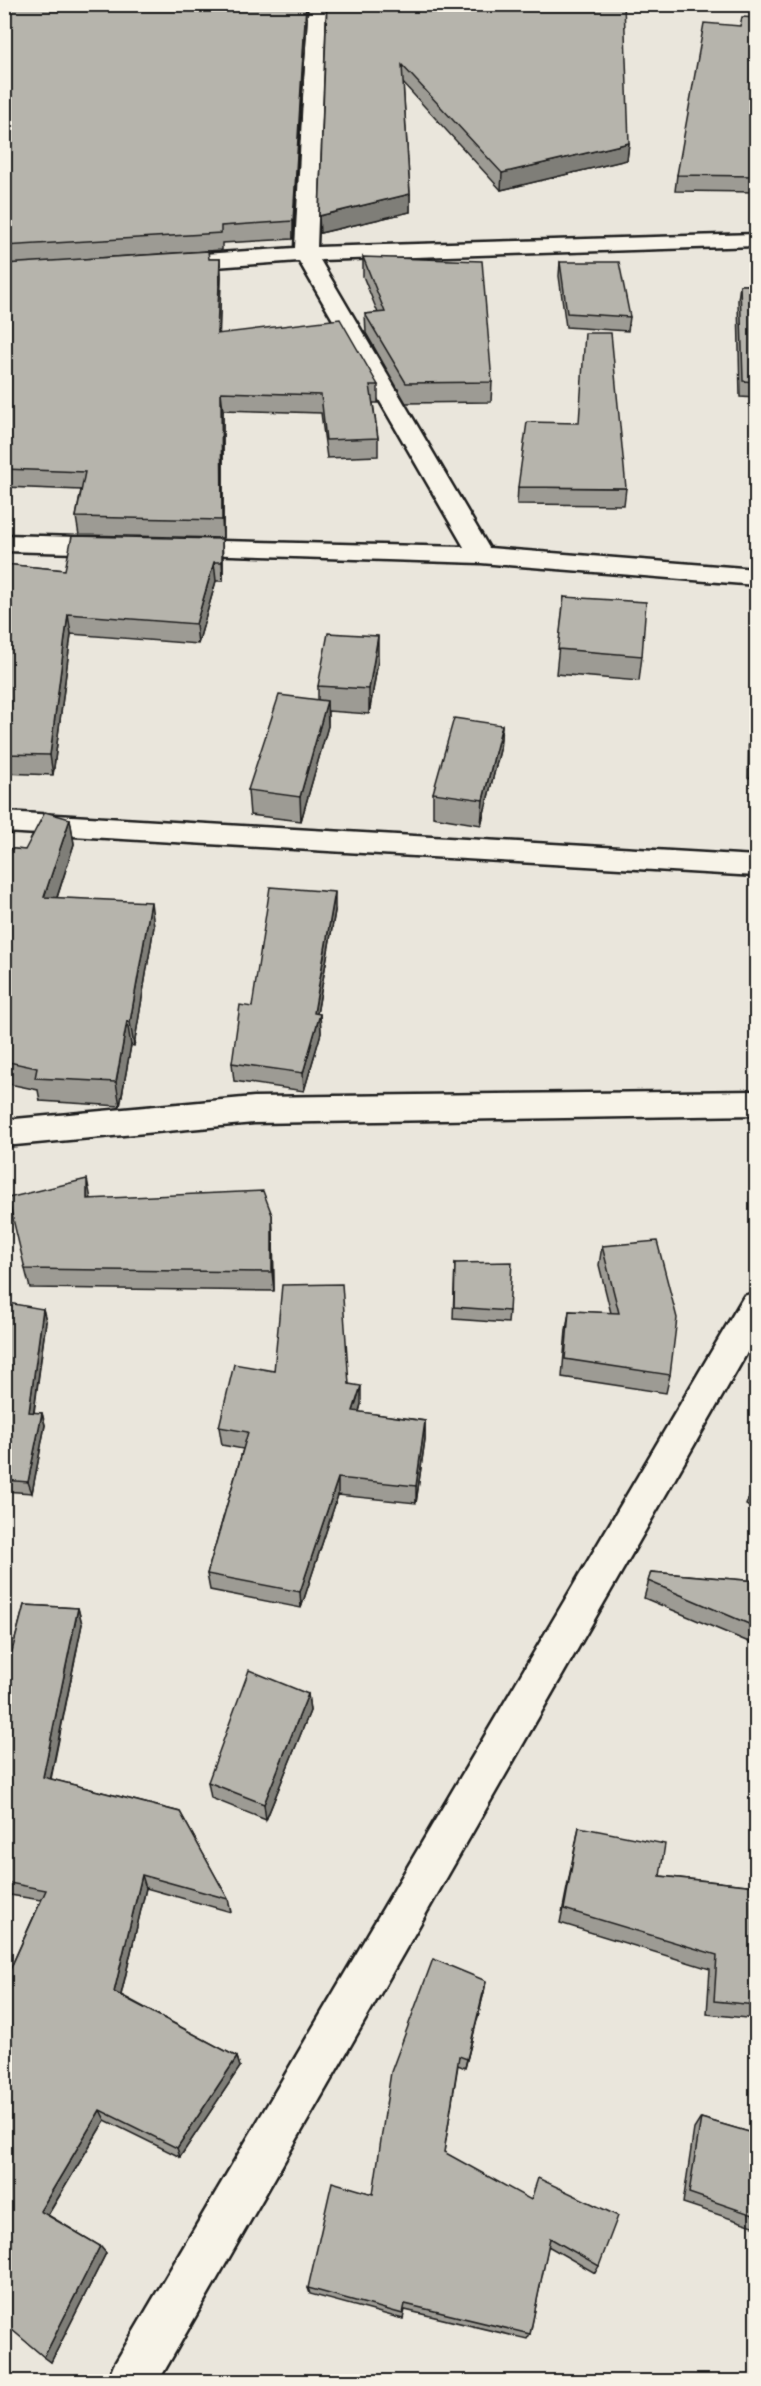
<svg xmlns="http://www.w3.org/2000/svg" width="761" height="2386" viewBox="0 0 761 2386" font-family="Mynerve,sans-serif">
<style>
.lines{fill:none;stroke-linecap:round;stroke-linejoin:round}
.street-casing{stroke:#1c1c1c;stroke-width:5}
.street{fill:#f7f3e8;fill-rule:evenodd}
.wall{fill:#9d9b94;stroke:#1c1c1c;stroke-width:1.5}
.shaded-wall{fill:#7f7e78;stroke:#1c1c1c;stroke-width:1.5}
.building{fill:#b6b4ac;stroke:#1c1c1c;stroke-width:1.5}
</style>
<rect width="100%" height="100%" fill="#eae6dc"/>
<filter id="ink" filterUnits="userSpaceOnUse"><feTurbulence type="fractalNoise" baseFrequency=".0167" numOctaves="2"/><feDisplacementMap in="SourceGraphic" scale="12" xChannelSelector="R" yChannelSelector="G"/><feConvolveMatrix kernelMatrix="1 2 1 2 8 2 1 2 1" color-interpolation-filters="sRGB"/></filter>
<g filter="url(#ink)">
<g class="lines">
<defs>
<g id="street">
<polygon points="308,4 326,4 317,247 756,234 756,246 320,260 489,548 756,569 756,585 481,563 168,553 164,548 168,543 177,540 464,547 299,261 174,270 166,268 163,263 166,258 174,256 295,248"/>
<polygon points="4,535 114,538 123,541 127,546 123,551 114,554 4,551"/>
<polygon points="4,812 756,856 756,876 4,832"/>
<polygon points="756,1091 756,1115 254,1123 4,1146 4,1120 254,1097"/>
<polygon points="756,1292 756,1337 158,2382 107,2382 114,2365 744,1296"/>
</g>
</defs>
<use href="#street" class="street-casing"/>
<use href="#street" class="street"/>
</g>
<g class="wall">
<polygon points="4,4 308,4 293,239 222,243 222,250 82,259 220,259 221,276 219,334 378,385 378,403 373,403 378,438 378,456 327,458 321,413 223,410 223,538 79,535 76,517 81,490 4,487"/>
<polygon points="327,4 629,143 627,160 501,190 403,83 410,194 410,212 320,233"/>
<polygon points="756,18 756,192 675,191 677,175 740,26"/>
<polygon points="363,257 492,382 491,402 406,403 366,333 365,314 378,313 363,276"/>
<polygon points="560,262 630,317 628,331 566,327 559,276"/>
<polygon points="740,285 756,285 756,398 740,397 738,300"/>
<polygon points="518,487 626,488 624,505 517,504"/>
<polygon points="223,559 223,581 216,581 198,644 71,634 53,775 4,773 4,564 65,570"/>
<polygon points="564,597 642,656 639,681 556,674"/>
<polygon points="378,661 369,714 328,711 328,726 301,821 250,815 248,790 318,700 318,686"/>
<polygon points="751,704 756,705 756,779 748,778 749,718"/>
<polygon points="502,725 500,750 481,825 433,817 433,793"/>
<polygon points="70,819 74,844 57,898 154,926 134,1046 131,1045 120,1106 40,1101 38,1090 4,1083 4,848 25,850"/>
<polygon points="335,911 317,1014 320,1014 321,1033 304,1091 234,1081 232,1063 252,1007"/>
<polygon points="756,973 756,1014 750,997"/>
<polygon points="91,1199 272,1215 273,1234 274,1291 30,1288 25,1269"/>
<polygon points="602,1246 670,1375 666,1393 562,1377 566,1330 569,1311 611,1313 599,1265"/>
<polygon points="455,1263 509,1311 508,1323 453,1319"/>
<polygon points="43,1309 46,1321 34,1413 42,1413 45,1425 32,1493 4,1491 4,1319"/>
<polygon points="349,1384 361,1404 359,1412 425,1421 425,1439 416,1503 338,1495 301,1608 210,1590 207,1574 243,1449 222,1445 219,1427"/>
<polygon points="756,1457 756,1470 753,1468"/>
<polygon points="756,1479 756,1511 746,1505"/>
<polygon points="651,1572 756,1581 756,1645 644,1598"/>
<polygon points="24,1605 78,1608 82,1624 51,1779 180,1812 228,1899 231,1912 146,1888 121,1995 237,2057 240,2067 180,2157 105,2120 48,2215 100,2246 106,2253 51,2362 4,2323 4,1983 41,1900 4,1894 4,1682"/>
<polygon points="308,1694 310,1711 266,1820 211,1798 208,1782"/>
<polygon points="579,1827 660,1876 756,1886 756,2019 707,2014 710,1969 560,1923"/>
<polygon points="486,1981 484,1992 465,2068 458,2065 444,2152 599,2266 595,2273 548,2246 530,2334 527,2339 405,2310 403,2319 310,2294 308,2288 373,2194"/>
<polygon points="701,2118 756,2134 756,2227 683,2203 694,2129"/>
</g>
<g class="shaded-wall">
<polygon points="306,4 308,4 293,239 293,221"/>
<polygon points="629,143 627,160 501,190 502,173"/>
<polygon points="410,194 410,212 320,233 319,216"/>
<polygon points="220,259 221,276 219,352 217,334"/>
<polygon points="221,392 223,410 223,538 222,520"/>
<polygon points="222,539 223,559 223,581 222,562"/>
<polygon points="214,562 216,581 198,644 196,624"/>
<polygon points="68,614 71,634 53,775 50,755"/>
<polygon points="378,636 378,661 369,714 369,689"/>
<polygon points="327,701 328,726 301,821 300,797"/>
<polygon points="502,725 500,750 481,825 483,800"/>
<polygon points="70,819 74,844 49,922 44,897"/>
<polygon points="335,892 335,911 314,1031 314,1013"/>
<polygon points="151,902 154,926 134,1046 130,1022"/>
<polygon points="320,1014 321,1033 304,1091 303,1073"/>
<polygon points="127,1021 131,1045 120,1106 116,1082"/>
<polygon points="87,1179 91,1199 87,1199"/>
<polygon points="272,1215 273,1234 274,1291 272,1272"/>
<polygon points="43,1309 46,1321 32,1424 29,1412"/>
<polygon points="361,1386 361,1404 354,1429 353,1411"/>
<polygon points="42,1413 45,1425 32,1493 28,1482"/>
<polygon points="425,1421 425,1439 416,1503 416,1486"/>
<polygon points="338,1478 338,1495 301,1608 300,1592"/>
<polygon points="78,1608 82,1624 48,1791 43,1777"/>
<polygon points="308,1694 310,1711 266,1820 264,1804"/>
<polygon points="142,1875 146,1888 119,2003 114,1992"/>
<polygon points="486,1981 484,1992 465,2068 467,2059"/>
<polygon points="237,2057 240,2067 180,2157 177,2148"/>
<polygon points="100,2110 105,2120 46,2218 40,2211"/>
<polygon points="100,2246 106,2253 51,2362 44,2357"/>
</g>
<g class="building">
<polygon points="4,4 306,4 293,221 221,226 221,233 4,246"/>
<polygon points="327,4 624,4 629,143 502,173 402,65 410,194 319,216"/>
<polygon points="742,17 756,18 756,176 677,175 704,23 740,26"/>
<polygon points="208,251 209,259 220,259 217,334 340,319 378,385 370,385 378,438 326,440 321,395 221,392 222,520 76,517 85,472 4,469 4,264"/>
<polygon points="363,257 482,261 492,382 406,383 365,314 385,312"/>
<polygon points="560,262 619,262 630,317 567,313"/>
<polygon points="740,285 756,285 756,382 743,381"/>
<polygon points="585,333 611,333 626,488 518,487 527,422 579,423"/>
<polygon points="72,536 222,539 222,562 214,562 196,624 68,614 50,755 4,754 4,564 65,570"/>
<polygon points="564,597 646,602 642,656 558,649"/>
<polygon points="328,633 378,636 369,689 318,686"/>
<polygon points="279,695 327,701 300,797 248,790"/>
<polygon points="751,704 756,705 756,765 751,764"/>
<polygon points="454,718 502,725 483,800 433,793"/>
<polygon points="45,812 70,819 44,897 151,902 130,1022 127,1021 116,1082 35,1078 37,1068 4,1061 4,848 25,850"/>
<polygon points="270,887 335,892 314,1013 320,1014 303,1073 232,1063 240,1005 252,1007"/>
<polygon points="87,1179 87,1199 263,1191 272,1215 272,1272 25,1269 8,1198"/>
<polygon points="657,1241 677,1318 670,1375 565,1359 569,1311 619,1313 602,1246"/>
<polygon points="512,1262 509,1311 454,1307 455,1263"/>
<polygon points="342,1284 349,1384 361,1386 353,1411 425,1421 416,1486 338,1478 300,1592 207,1574 248,1432 219,1427 234,1364 274,1371 282,1285"/>
<polygon points="8,1303 43,1309 29,1412 42,1413 28,1482 4,1480 4,1319"/>
<polygon points="756,1479 756,1498 750,1494"/>
<polygon points="651,1572 756,1581 756,1627 648,1581"/>
<polygon points="24,1605 78,1608 43,1777 180,1812 228,1899 142,1875 114,1992 237,2057 177,2148 100,2110 40,2211 100,2246 44,2357 4,2323 4,1983 46,1890 4,1882 4,1682"/>
<polygon points="249,1670 308,1694 264,1804 208,1782"/>
<polygon points="579,1827 665,1844 660,1876 756,1886 756,2005 714,2001 717,1955 564,1909"/>
<polygon points="433,1959 486,1981 467,2059 459,2056 444,2152 531,2200 538,2178 618,2216 599,2266 550,2238 530,2334 405,2304 403,2314 308,2288 332,2182 373,2194 391,2072"/>
<polygon points="701,2118 756,2134 756,2216 689,2193"/>
</g>
</g>
<rect width="761" height="2386" fill="none" stroke="#f7f3e8" stroke-width="24"/>
<rect x="12" y="12" width="737" height="2362" fill="none" stroke="#1c1c1c" stroke-width="2" filter="url(#ink)"/>
</svg>
